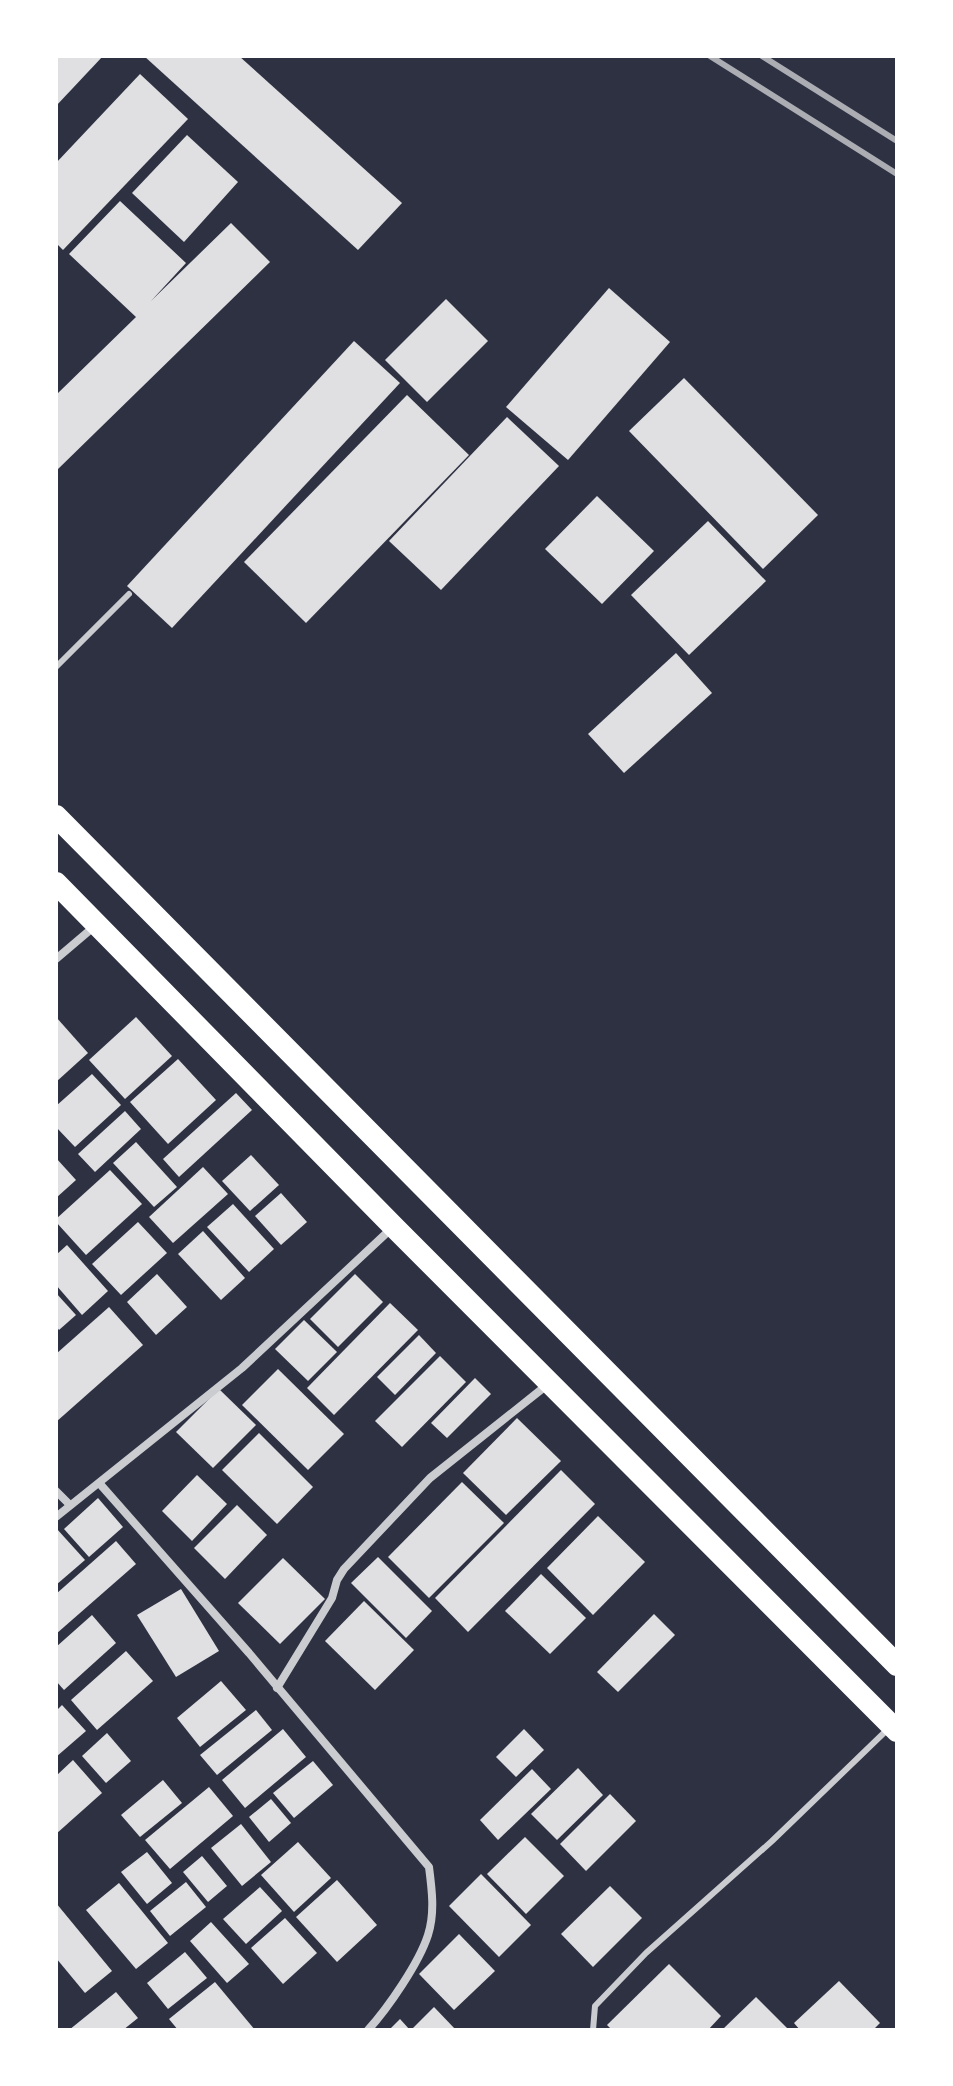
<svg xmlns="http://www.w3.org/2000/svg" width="953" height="2086" viewBox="0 0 953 2086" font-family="'Roboto Condensed',sans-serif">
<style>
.building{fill:#e0e0e3}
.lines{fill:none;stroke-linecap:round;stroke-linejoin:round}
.service{stroke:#caccd0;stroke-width:6}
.minor{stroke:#caccd0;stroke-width:8}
.trunk{stroke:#fff;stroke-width:22}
.rail{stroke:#abadb3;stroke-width:6}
</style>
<rect width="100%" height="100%" fill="#2d3142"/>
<g class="building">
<polygon points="56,56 103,56 56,106"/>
<polygon points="144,56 239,56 402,203 358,250"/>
<polygon points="140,74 188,119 63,250 56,243 56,163"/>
<polygon points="187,135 238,182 184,242 132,193"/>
<polygon points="120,201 186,263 151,301 231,223 270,262 56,471 56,395 136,317 69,254"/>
<polygon points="609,288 670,342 568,460 506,407"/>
<polygon points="446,299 488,341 427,402 385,360"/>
<polygon points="354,341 400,383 172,628 127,586"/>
<polygon points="684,378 818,515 763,569 629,431"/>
<polygon points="407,395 469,455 306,623 244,562"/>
<polygon points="507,417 559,466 441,590 389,541"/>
<polygon points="597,496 654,551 602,604 545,549"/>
<polygon points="708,521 766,581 689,655 631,595"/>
<polygon points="676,653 712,693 624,773 588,734"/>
<polygon points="56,1017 88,1053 56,1082"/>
<polygon points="136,1017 172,1056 125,1099 89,1060"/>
<polygon points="178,1059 216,1100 168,1144 130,1102"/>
<polygon points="92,1074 121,1105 75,1147 56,1127 56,1106"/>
<polygon points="236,1093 252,1110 179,1177 163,1159"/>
<polygon points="125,1111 141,1129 95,1172 78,1154"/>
<polygon points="136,1142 177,1187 154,1207 113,1163"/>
<polygon points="251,1155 279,1185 250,1211 222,1181"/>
<polygon points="56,1158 76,1180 56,1198"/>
<polygon points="203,1167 228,1194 173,1243 149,1217"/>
<polygon points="110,1170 142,1204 86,1255 56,1222 56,1219"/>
<polygon points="281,1193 307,1222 281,1245 255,1216"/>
<polygon points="233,1204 274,1249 249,1272 207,1227"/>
<polygon points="138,1222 167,1253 121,1295 92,1264"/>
<polygon points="203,1231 245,1278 221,1300 178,1254"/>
<polygon points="67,1245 108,1291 82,1315 56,1285 56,1255"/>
<polygon points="157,1274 187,1307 156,1335 127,1302"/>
<polygon points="355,1274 383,1302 338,1347 310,1319"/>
<polygon points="56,1293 76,1315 59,1330 56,1326"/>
<polygon points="390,1303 418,1330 334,1415 307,1388"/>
<polygon points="109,1307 143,1345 56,1422 56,1354"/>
<polygon points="304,1320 337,1352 308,1381 275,1349"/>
<polygon points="419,1335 436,1353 395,1395 377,1377"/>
<polygon points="440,1356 466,1382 402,1447 375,1421"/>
<polygon points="278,1369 344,1434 308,1470 242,1405"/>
<polygon points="475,1378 491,1394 447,1438 431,1423"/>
<polygon points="219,1389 256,1425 213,1468 176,1432"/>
<polygon points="517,1418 561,1461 506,1515 463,1473"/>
<polygon points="259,1433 313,1487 277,1524 222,1470"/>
<polygon points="561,1470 595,1504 468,1632 435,1598"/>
<polygon points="197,1475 227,1504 192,1541 162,1511"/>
<polygon points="462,1482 504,1523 429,1598 388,1557"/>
<polygon points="98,1498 123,1527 89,1557 64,1529"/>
<polygon points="237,1505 267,1535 225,1579 194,1548"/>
<polygon points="598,1516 645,1562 593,1615 547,1568"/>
<polygon points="56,1528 85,1560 56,1585"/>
<polygon points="116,1541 136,1564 56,1634 56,1594"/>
<polygon points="378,1557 432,1611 406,1638 351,1583"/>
<polygon points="283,1558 325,1599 280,1644 238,1603"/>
<polygon points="541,1574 586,1618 550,1654 505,1611"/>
<polygon points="181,1589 219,1651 176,1677 137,1615"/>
<polygon points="364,1601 414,1650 375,1690 325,1641"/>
<polygon points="654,1614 675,1635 618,1692 597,1672"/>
<polygon points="92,1615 116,1643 64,1690 56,1681 56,1647"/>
<polygon points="126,1651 153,1681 97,1730 71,1700"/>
<polygon points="221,1681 246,1710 200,1747 177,1718"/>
<polygon points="62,1705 86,1731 56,1757 56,1711"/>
<polygon points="256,1710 272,1730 217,1775 200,1755"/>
<polygon points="283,1729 306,1757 245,1808 222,1780"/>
<polygon points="524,1729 544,1750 516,1777 496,1757"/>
<polygon points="107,1733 131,1761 106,1783 82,1756"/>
<polygon points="73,1760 102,1793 56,1834 56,1776"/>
<polygon points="313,1761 333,1785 294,1818 273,1793"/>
<polygon points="578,1768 603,1795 557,1840 531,1814"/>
<polygon points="532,1769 551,1789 498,1840 480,1820"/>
<polygon points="163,1780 182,1803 140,1837 121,1815"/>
<polygon points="209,1787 233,1816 170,1869 145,1840"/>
<polygon points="610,1794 636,1821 586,1871 560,1844"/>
<polygon points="271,1799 291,1823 269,1842 249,1817"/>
<polygon points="241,1824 271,1862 242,1886 211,1848"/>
<polygon points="525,1837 564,1876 526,1914 487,1874"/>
<polygon points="298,1842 331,1878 294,1912 261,1875"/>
<polygon points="147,1852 172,1883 147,1904 121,1872"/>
<polygon points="202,1856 227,1886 208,1902 183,1872"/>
<polygon points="481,1874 531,1925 499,1957 449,1906"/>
<polygon points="337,1880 377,1925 337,1962 296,1917"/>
<polygon points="186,1882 206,1907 170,1936 150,1911"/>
<polygon points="119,1883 168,1943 136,1969 86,1910"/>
<polygon points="610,1886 642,1918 593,1967 561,1934"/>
<polygon points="260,1887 282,1911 246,1944 223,1919"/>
<polygon points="56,1903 112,1971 85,1993 56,1958"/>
<polygon points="285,1918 317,1953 283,1984 251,1948"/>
<polygon points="211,1922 249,1964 227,1983 190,1941"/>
<polygon points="459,1934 495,1971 454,2010 419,1974"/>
<polygon points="185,1952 207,1978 168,2009 147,1983"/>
<polygon points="669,1964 721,2016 708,2030 612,2030 607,2025"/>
<polygon points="839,1981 880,2023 873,2030 800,2030 794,2023"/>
<polygon points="215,1982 255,2030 178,2030 169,2019"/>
<polygon points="116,1992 138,2018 123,2030 69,2030"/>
<polygon points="756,1997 789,2030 722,2030"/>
<polygon points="434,2007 456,2030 411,2030"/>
<polygon points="400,2019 410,2030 389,2030"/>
</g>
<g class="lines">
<g class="service">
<polyline points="56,667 129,594"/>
<polyline points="593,2030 595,2006 646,1953 772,1841 889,1728"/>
</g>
<g class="minor">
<polyline points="56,959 96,925"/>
<path d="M100 1484 249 1653 429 1867C432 1890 435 1913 428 1935 419 1963 388 2008 368 2030"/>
<polyline points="56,1491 70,1505"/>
<polyline points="56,1517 242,1368 393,1227"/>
<polyline points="277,1688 332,1598 337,1580 344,1569 430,1478 547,1385"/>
</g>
<g class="trunk">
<polyline points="56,816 897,1665"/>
<polyline points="56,883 394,1227 897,1731"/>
</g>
<g class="rail">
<polyline points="710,56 897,174"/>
<polyline points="762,56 897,141"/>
</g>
</g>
<rect width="953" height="2086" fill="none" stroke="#ffffff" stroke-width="116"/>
</svg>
